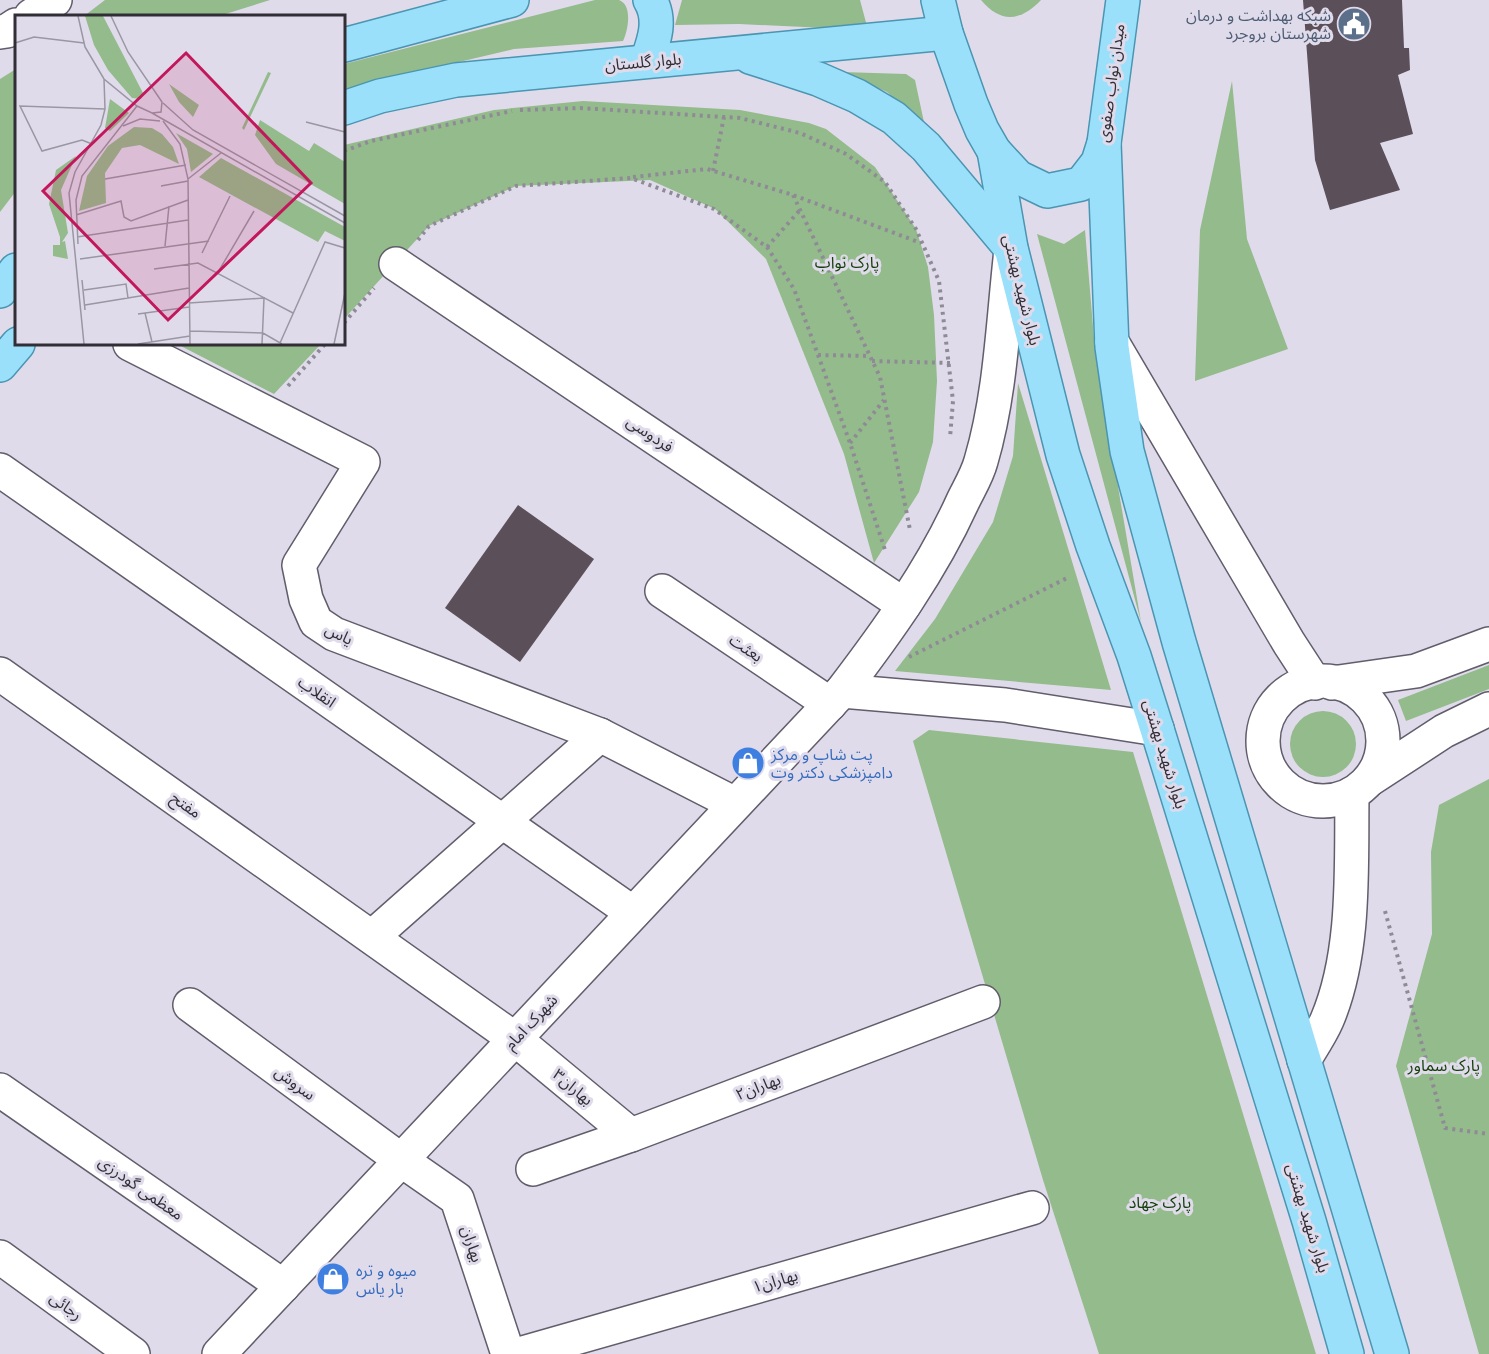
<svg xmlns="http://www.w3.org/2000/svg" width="1489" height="1354" viewBox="0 0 1489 1354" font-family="Raleway,'Noto Sans Arabic',sans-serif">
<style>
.green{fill:#94bb8b}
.building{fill:#5b4f59}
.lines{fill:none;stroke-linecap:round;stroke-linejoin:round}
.minor-casing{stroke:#615d6b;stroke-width:36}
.major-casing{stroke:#4a95b2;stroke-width:36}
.path{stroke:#8f8b96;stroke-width:4;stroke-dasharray:3 4.5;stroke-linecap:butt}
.minor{stroke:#fff;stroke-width:33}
.major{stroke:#9ae0fa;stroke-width:33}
.labels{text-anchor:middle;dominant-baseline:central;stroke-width:6;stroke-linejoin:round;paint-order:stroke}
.service-label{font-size:16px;fill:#4e5e75;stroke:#e0dbeb;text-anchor:end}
.street-label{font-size:16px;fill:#312f35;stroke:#e0dbeb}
.park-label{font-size:16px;fill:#16400b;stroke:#e0dbeb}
.shop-label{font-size:16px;fill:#366cbe;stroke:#e0dbeb;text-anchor:start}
.inset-road{fill:none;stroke:#9a96a2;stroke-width:1.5}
.view{fill:#c2185b;fill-opacity:0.15;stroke:#c2185b;stroke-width:3}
.inset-edge{fill:none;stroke:#312f35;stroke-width:3}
</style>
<rect width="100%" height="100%" fill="#e0dbeb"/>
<g class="green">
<polygon points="105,0 270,0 219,16 84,16"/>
<path d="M595 0C602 0 613 0 619 0 633 5 628 31 623 41L514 49 344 89V64Z"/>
<polygon points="682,0 860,0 868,30 739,24 675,25"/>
<path d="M981 0H1041C1021 21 1001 24 981 0Z"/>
<polygon points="16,69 16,191 0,212 0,79"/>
<polygon points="842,72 906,74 915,80 925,127 887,92"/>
<polygon points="1232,81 1247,239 1288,349 1195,381 1200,230"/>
<polygon points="583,101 740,110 809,123 826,129 875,167 916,229 928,267 934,315 937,381 933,442 919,492 874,563 844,454 766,259 715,209 650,180 516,186 429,226 344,319 344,145 494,110"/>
<polygon points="1085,230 1095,351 1141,622 1037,234 1064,244"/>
<polygon points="177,344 321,344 274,394"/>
<polygon points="1018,383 1111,690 895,671 935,619 993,522 1013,456"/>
<polygon points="1489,665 1489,689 1406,721 1398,700"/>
<circle cx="1323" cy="744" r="33"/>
<polygon points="929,730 1133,752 1316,1354 1099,1354 1043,1180 913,741"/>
<polygon points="1489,779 1489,1354 1479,1354 1396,1066 1432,934 1431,852 1439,805"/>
</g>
<g class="building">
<polygon points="1303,0 1402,0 1404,48 1409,48 1410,70 1398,75 1413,134 1380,143 1400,190 1330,210 1315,160"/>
<polygon points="518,505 594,559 520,662 445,608"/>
</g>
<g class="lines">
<defs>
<g id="minor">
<polyline points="31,16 55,0"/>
<polyline points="0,32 7,31 16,25"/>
<polyline points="396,264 904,605"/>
<polyline points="1112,342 1289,643 1315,683"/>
<polyline points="130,344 363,462 299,565 306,599 316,622 334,634 600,735 735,804"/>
<polyline points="0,470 633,913"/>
<polyline points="662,591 830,704"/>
<polyline points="0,674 515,1039 631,1135"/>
<circle cx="1323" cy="741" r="60"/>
<polyline points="1332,683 1416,671 1489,644"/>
<polyline points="842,691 1005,705 1157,729"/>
<polyline points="1369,780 1444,731 1489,709"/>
<polyline points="372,937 600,735"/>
<polyline points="190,1005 401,1160 457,1199 508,1354"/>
<path d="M1304 1060C1312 1047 1321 1034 1327 1020 1356 952 1351 866 1352 794"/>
<polyline points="0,1090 283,1286"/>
<polyline points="533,1169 631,1135 983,1002"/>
<polyline points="0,1257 133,1354"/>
<path d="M219 1354 842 691C887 632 931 571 962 503 968 490 977 476 981 461 1001 393 1003 320 1011 250"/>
<polyline points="519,1354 1032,1208"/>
</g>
<g id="major">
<polyline points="938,0 946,33 971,104 982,130 994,151 1018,177 1047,191 1081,184 1098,162 1104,143 1123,0"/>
<polyline points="344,45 512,0"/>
<polyline points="750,57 818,79 857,96 894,118 926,147 1009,246"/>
<path d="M647 61C654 41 662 20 650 0"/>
<polyline points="344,108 380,96 456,80 946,33"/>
<polyline points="1104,143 1112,347 1127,451 1179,642 1392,1354"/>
<polyline points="994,151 1011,248 1063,455 1093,546 1134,656 1157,729 1309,1221 1347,1354"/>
<polyline points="0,291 16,270"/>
<polyline points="0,365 18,344"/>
</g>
</defs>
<use href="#minor" class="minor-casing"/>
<use href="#major" class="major-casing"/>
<g class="path">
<polyline points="520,110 580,108 740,118 800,133 846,154 885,182 916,229 939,281 953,401 950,438"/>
<polyline points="344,151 371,141 512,111"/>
<polyline points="713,171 724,117"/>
<polyline points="633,177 707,169 793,195 921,243"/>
<polyline points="793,195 880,377 910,530"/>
<polyline points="418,240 429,226 516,186 631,178 714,209 767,247 794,289 850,443 886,553"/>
<polyline points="767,247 800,210"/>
<polyline points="344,323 374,288"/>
<polyline points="818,355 870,356"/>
<polyline points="872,361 950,363"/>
<polyline points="288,386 325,344"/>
<polyline points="850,443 884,400"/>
<polyline points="909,657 1069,577"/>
<polyline points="1385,911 1445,1128 1489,1134"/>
</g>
<use href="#minor" class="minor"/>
<use href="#major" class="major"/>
</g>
<defs>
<symbol id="civic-disc" viewBox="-11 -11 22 22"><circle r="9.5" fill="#5c6f8a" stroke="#e0dbeb"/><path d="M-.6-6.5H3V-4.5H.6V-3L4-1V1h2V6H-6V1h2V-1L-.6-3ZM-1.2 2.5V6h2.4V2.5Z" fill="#fff"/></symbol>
<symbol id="shop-disc" viewBox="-11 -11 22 22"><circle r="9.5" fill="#3f7fe0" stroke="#e0dbeb"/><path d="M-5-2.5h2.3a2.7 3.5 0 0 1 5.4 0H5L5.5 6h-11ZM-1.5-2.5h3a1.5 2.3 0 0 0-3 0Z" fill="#fff"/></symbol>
</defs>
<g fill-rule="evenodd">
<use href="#civic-disc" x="1335" y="5" width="38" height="38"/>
<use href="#shop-disc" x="729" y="744" width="38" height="38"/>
<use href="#shop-disc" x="314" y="1260" width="38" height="38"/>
</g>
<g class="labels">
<g class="service-label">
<text x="1331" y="15">شبکه بهداشت و درمان<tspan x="1331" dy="18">شهرستان بروجرد</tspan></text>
</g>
<g class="street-label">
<text transform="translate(643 62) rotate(-5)">بلوار گلستان</text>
<text transform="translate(1111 83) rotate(-82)">میدان نواب صفوی</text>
<text transform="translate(1022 290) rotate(76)">بلوار شهید بهشتی</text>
<text transform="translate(650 434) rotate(34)">فردوسی</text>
<text transform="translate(339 634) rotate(26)">یاس</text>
<text transform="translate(746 648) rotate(34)">بعثت</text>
<text transform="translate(317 692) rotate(35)">انقلاب</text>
<text transform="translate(1165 754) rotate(73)">بلوار شهید بهشتی</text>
<text transform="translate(186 805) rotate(35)">مفتح</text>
<text transform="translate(531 1022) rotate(-47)">شهرک امام</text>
<text transform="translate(295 1083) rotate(36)">سروش</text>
<text transform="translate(573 1087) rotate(40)">بهاران۳</text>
<text transform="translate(758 1087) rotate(-21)">بهاران۲</text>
<text transform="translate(141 1188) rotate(35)">معظمی گودرزی</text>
<text transform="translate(1308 1218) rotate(73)">بلوار شهید بهشتی</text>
<text transform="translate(472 1244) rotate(72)">بهاران</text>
<text transform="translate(775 1281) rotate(-16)">بهاران۱</text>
<text transform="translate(66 1306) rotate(36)">رجائی</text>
</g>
<g class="park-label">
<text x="847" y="262">پارک نواب</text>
<text x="1444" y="1065">پارک سماور</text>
<text x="1160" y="1202">پارک جهاد</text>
</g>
<g class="shop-label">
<text x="771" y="754">پت شاپ و مرکز<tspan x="771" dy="18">دامپزشکی دکتر وت</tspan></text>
<text x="356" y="1270">میوه و تره<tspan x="356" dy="18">بار یاس</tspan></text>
</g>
</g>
<g transform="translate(15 15)">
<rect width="330" height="330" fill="#e0dbeb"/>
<path d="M70 1H88L128 78 126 84 117 83 93 55 79 30ZM253 57 256 58 229 115 227 113ZM154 69 184 90 178 102 164 87ZM95 84 114 98 95 116 90 113ZM245 105 294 136 299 128 330 147V189L261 149 240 120ZM119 112 137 113 147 119 158 132 164 149 125 130 107 133 90 158 91 188 64 196 72 161 93 131ZM161 118 198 139 176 157 172 134ZM61 141 46 175 53 218 47 227 50 226 53 244 38 241V230H45V222L34 189 41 155ZM206 143 330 212V226L310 216 303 227 184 162Z" fill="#94bb8b"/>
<path class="inset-road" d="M63 1 70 32 89 64 122 91 137 98 146 97 147 87 113 37 96 1M0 28 19 22 69 28M148 88 178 115 330 201M137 98 330 208M148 106 165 129 173 164 175 329M291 107 330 117M108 111 125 104 145 106M77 129 67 125 27 136 5 91 90 94M90 164 171 150M173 164 206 138M146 171 173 166M61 200 106 186 109 202 116 206 173 185M62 222 173 205M63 229 61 185 67 161 122 91M150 231 154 191M187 238 215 181M65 244 194 226M139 254 183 248 278 298M202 259 239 196M67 265 70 295M69 275 111 269 113 283M174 288 249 283 247 329M70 290 174 273M130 298 137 327M123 299 174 292M175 316 248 318 267 329M265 328 310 227 330 233M69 329 54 178 60 157 86 110 90 94 89 64M123 329 175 321M319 329 330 278"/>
<path class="view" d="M171 38 296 168 153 305 28 176Z"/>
<rect width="330" height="330" class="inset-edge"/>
</g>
</svg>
